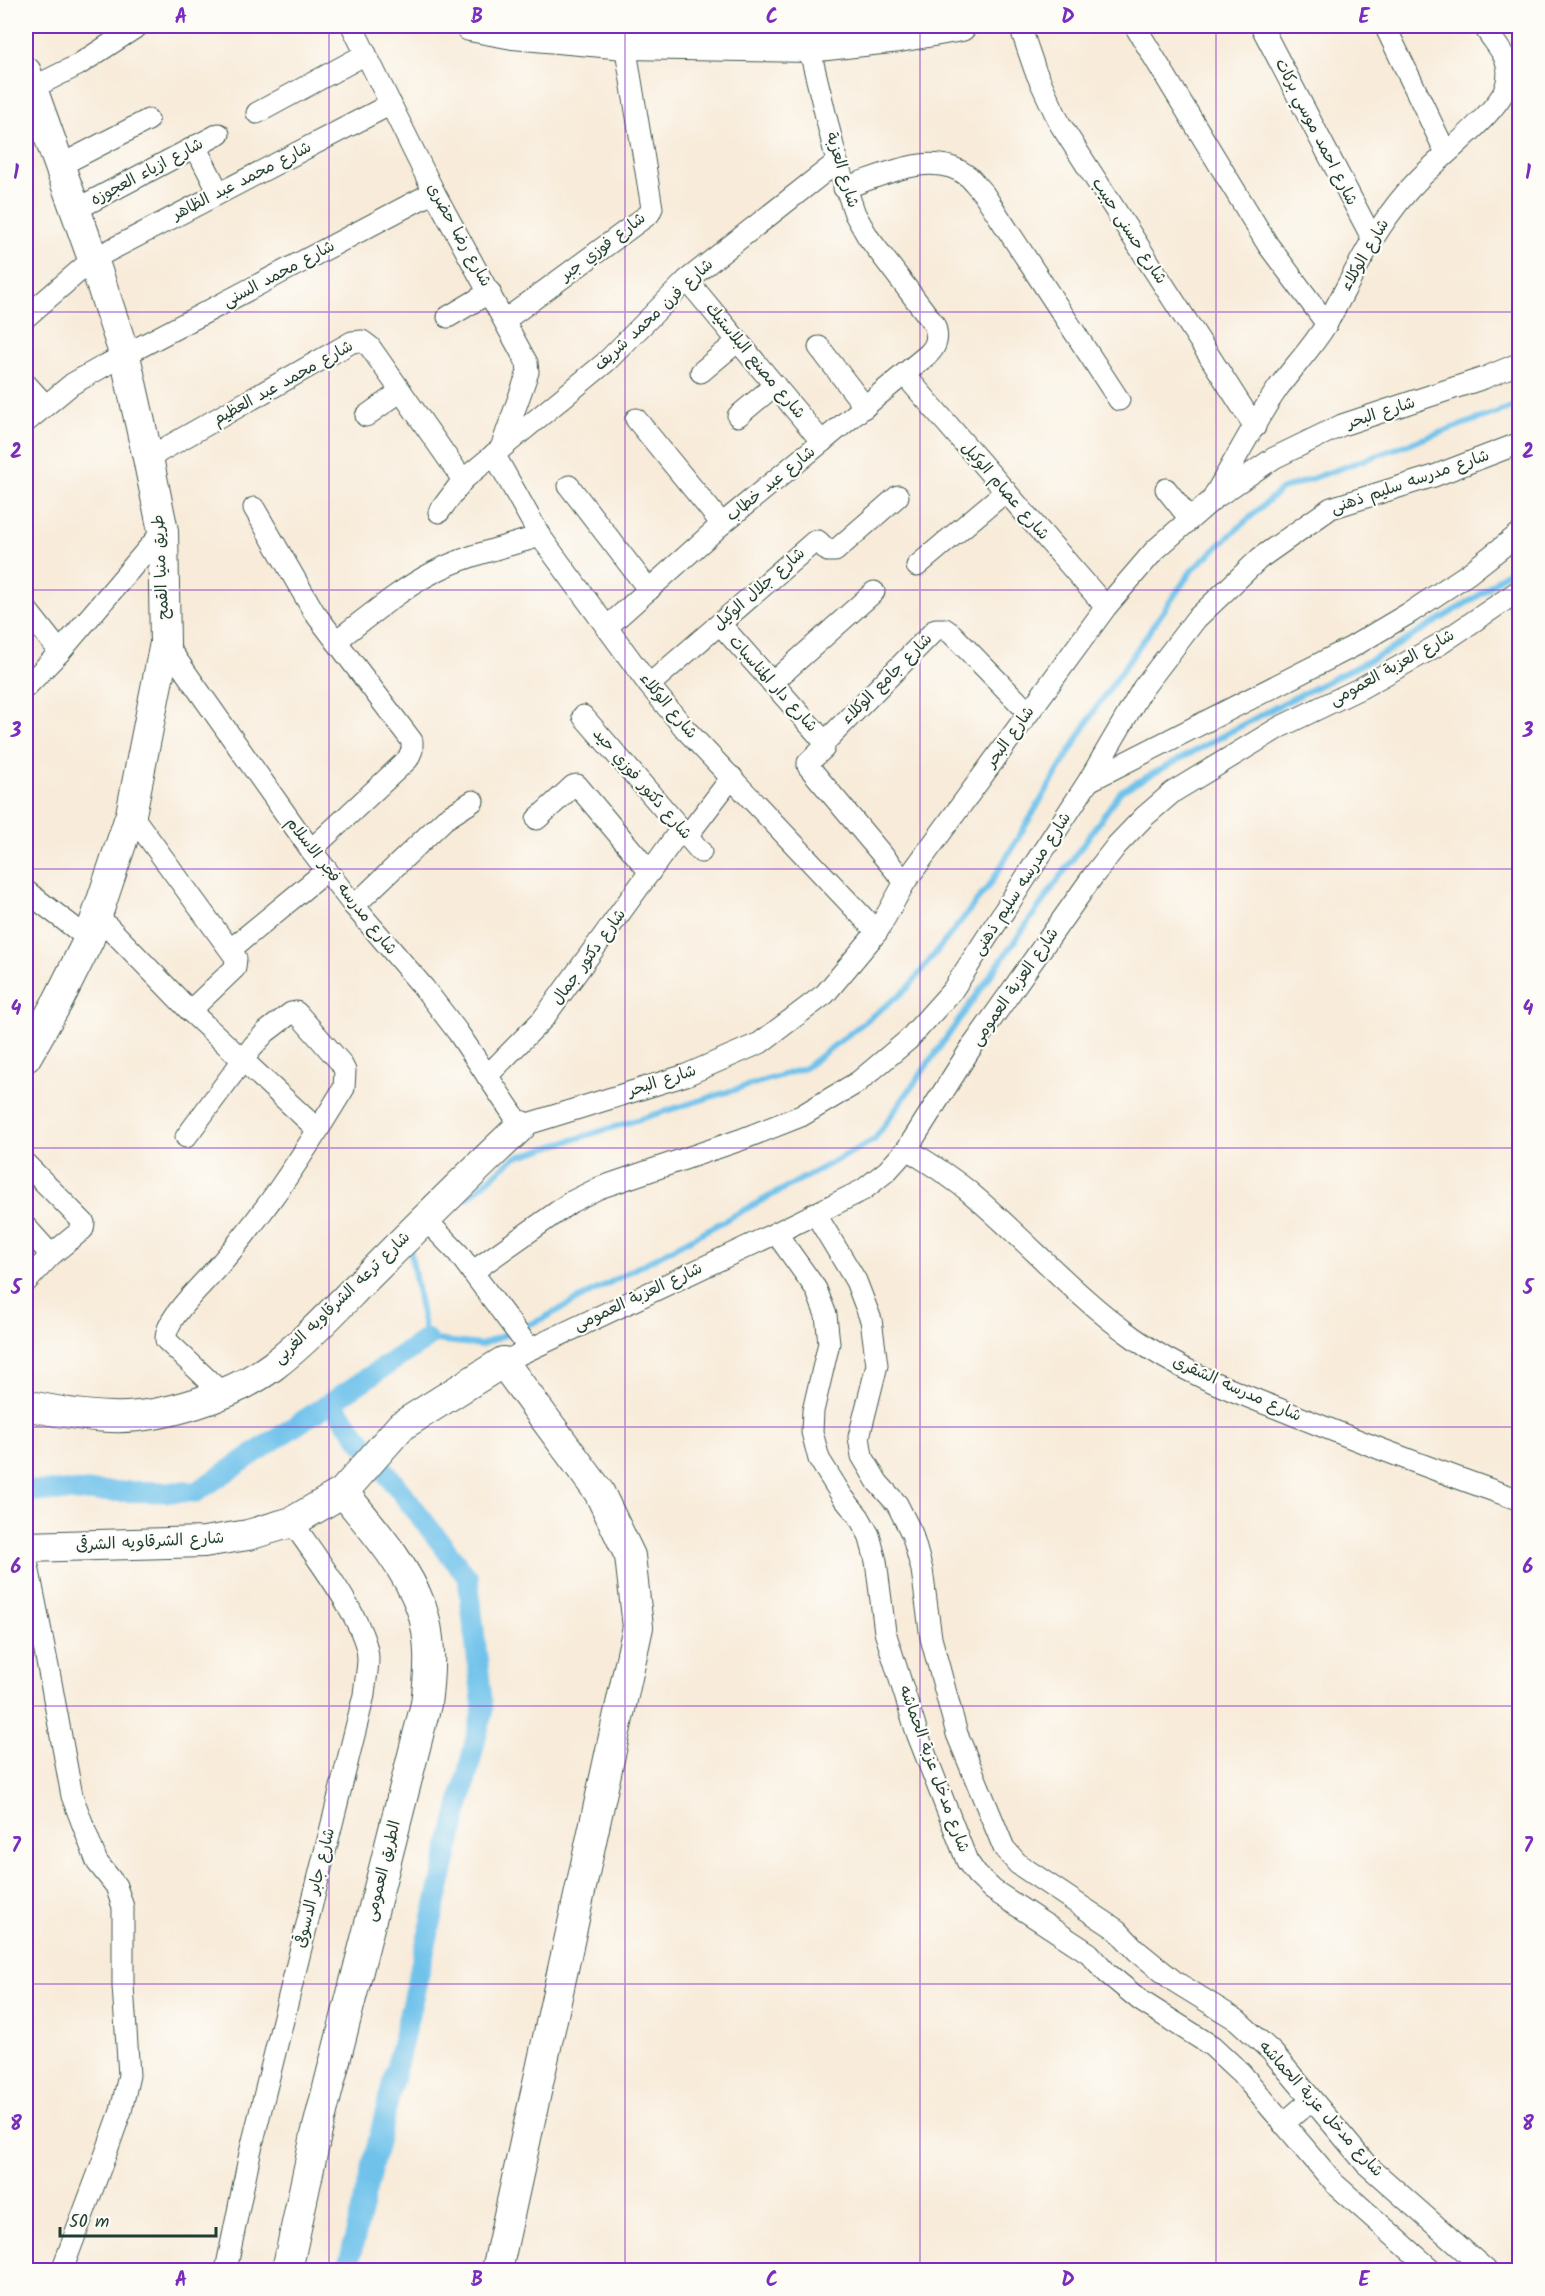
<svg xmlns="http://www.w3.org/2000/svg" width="1545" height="2296" viewBox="0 0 1545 2296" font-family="Kalam,'Playpen Sans Arabic',sans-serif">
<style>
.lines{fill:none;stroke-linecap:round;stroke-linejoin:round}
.stream{stroke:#6fc2eb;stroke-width:6}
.canal{stroke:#6fc2eb;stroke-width:21}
.street-casing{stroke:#40574d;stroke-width:23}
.secondary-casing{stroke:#40574d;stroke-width:32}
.street{stroke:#fff;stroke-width:21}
.secondary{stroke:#fff;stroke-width:30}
.grid{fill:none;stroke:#7b2cbf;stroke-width:1.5;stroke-opacity:0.55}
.labels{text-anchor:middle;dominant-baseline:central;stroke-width:4.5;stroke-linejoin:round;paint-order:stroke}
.street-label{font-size:16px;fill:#1f3d34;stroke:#fdfcf7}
.neatline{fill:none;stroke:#7b2cbf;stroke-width:2}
.grid-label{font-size:20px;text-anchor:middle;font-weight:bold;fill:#7b2cbf}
</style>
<rect width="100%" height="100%" fill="#fdfcf7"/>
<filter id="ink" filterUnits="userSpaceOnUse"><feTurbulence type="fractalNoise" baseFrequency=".0167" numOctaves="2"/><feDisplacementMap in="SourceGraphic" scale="12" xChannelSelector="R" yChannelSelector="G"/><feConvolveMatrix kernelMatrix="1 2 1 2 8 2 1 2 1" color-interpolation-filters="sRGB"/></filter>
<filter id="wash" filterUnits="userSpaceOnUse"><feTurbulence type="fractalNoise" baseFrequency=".008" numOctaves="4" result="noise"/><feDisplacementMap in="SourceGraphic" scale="24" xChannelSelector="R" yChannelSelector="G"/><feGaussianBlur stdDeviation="1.35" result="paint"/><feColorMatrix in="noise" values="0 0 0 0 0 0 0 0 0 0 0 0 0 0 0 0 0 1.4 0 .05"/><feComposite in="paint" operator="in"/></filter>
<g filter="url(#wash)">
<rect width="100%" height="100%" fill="#f8ebd9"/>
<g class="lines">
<g class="stream">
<polyline points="467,1198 514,1158 805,1068 907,989 991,883 1096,708 1192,570 1280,490 1520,404"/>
<polyline points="410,1248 426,1339 481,1345 542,1319 874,1140 1121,791 1274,708 1390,650 1478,596 1520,561"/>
</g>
<g class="canal">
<polyline points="331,1402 468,1578 483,1709 347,2270"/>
<polyline points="26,1491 196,1492 426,1339"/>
</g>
</g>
</g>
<g filter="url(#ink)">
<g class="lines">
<defs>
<g id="street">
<polyline points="352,26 434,192 527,363 528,372 501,448"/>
<polyline points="728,26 733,46"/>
<polyline points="1020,26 1035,70 1060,124 1255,427"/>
<polyline points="1135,26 1268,245 1327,324"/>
<polyline points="1261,26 1372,238"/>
<polyline points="1385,26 1446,153"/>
<polyline points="32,88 78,65 138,26"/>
<polyline points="257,113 366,54"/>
<polyline points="195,146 219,193"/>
<polyline points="59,166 148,120"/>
<path d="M844 188C882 176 933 148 969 177 974 182 979 189 984 194L1119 400"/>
<polyline points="75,210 219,134"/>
<polyline points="687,280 822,442"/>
<polyline points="26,317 93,259 391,104"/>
<polyline points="448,317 490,292"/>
<polyline points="505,320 649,214 652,208 625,44"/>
<polyline points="819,347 865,407"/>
<polyline points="701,372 738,341"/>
<polyline points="904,374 1106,607"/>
<polyline points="26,384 45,405"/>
<polyline points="366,416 401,391"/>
<polyline points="738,416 775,385"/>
<polyline points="636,419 722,524"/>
<polyline points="26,422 72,384 102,367 434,192"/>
<polyline points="494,454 540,536 649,685 686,730 877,932"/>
<polyline points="148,458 352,342 362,341 370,347 463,480"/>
<polyline points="569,486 649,590"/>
<polyline points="1166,489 1190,519"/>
<path d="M1215 494C1236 459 1255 421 1278 388 1294 366 1313 347 1327 323 1357 270 1376 222 1420 178 1439 159 1501 109 1506 86 1514 57 1496 48 1484 26"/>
<polyline points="254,508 314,612 412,741 412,750 408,759 311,850"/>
<polyline points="439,512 463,480 606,362 687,280 837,162"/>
<polyline points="917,566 1006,491"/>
<polyline points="26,609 60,652"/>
<polyline points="720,624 823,740 824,748 808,763 808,766 905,882"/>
<path d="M606 628 722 524 926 356C937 347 939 337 934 324L868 237 855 214 837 162 809 47"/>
<path d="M336 641C368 617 399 590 434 572 467 555 505 547 540 536"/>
<polyline points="165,643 311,850 354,906 424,988 457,1031 521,1126 686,1075 760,1043 825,994 877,932 905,882 1106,607 1155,550 1212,500 1274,458 1342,425 1484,378 1520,363"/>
<polyline points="772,683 874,592"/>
<polyline points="649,685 815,541 818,541 828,551 835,551 898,496"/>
<polyline points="26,687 60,652 163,531"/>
<polyline points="583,716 701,852"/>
<polyline points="825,742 936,629 945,629 952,634 1028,712"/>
<polyline points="1089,781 1352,647 1411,612 1468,574 1520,533"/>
<polyline points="131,814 236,958 235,968 190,1011"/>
<polyline points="537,819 573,786 577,785 650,872"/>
<polyline points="687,836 732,777"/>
<polyline points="26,891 89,939"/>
<polyline points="354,906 445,819 473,801"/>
<polyline points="97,915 190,1011 318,1130"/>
<polyline points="231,949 327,870"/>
<polyline points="487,1076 543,1019 681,829"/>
<path d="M186 1137 254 1045 266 1032 291 1013 296 1012 299 1015 341 1063 345 1071 344 1088C302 1157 258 1225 202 1284 191 1296 164 1323 166 1340L223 1394"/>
<path d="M907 1149C930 1164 954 1178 974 1196 1028 1242 1076 1297 1134 1338 1181 1372 1236 1392 1289 1413 1366 1444 1442 1473 1520 1500"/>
<polyline points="26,1164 84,1223 83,1229 51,1255 26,1227"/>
<polyline points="815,1213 856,1281 871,1320 877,1365 859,1437 862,1456 878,1483 897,1504 912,1534 922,1570 931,1638 957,1734 1004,1848 1018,1864 1117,1930 1137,1951 1174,1981 1237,2020 1273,2053 1366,2164 1486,2270"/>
<polyline points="424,1218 458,1253 529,1348"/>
<polyline points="776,1233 816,1289 826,1315 829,1343 813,1411 812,1432 819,1459 842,1496 859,1517 869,1535 876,1561 885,1632 917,1733 967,1861 977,1875 993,1890 1089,1953 1107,1973 1141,2001 1212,2046 1241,2073 1335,2184 1432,2270"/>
<polyline points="472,1272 571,1202 599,1188 740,1140 801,1116 858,1082 908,1040 952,991 1088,782 1143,688 1196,619 1260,558 1331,508 1434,476 1520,443"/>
<polyline points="26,1282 51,1255"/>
<polyline points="503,1362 776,1233 863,1190 887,1171 907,1149 969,1051 1093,876 1117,845 1144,817 1173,792 1280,727 1361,688 1440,644 1520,590"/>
<polyline points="26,1556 50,1677 72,1796 97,1862 116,1886 123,1907 123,1986 129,2075 121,2111 106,2153 62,2270"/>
<polyline points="1283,2124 1311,2100"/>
<path d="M226 2270 250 2153 364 1695C365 1683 368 1670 368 1658 367 1623 313 1553 292 1522"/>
</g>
<g id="secondary">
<polyline points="470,26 513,34 625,44 809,47 899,37 961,26"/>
<polyline points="26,72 93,259 125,356 148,458 163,531 165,643 131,814 89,939 58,1001 26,1057"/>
<path d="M26 1405C53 1411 82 1416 111 1417 162 1419 232 1396 273 1366 307 1340 338 1306 369 1275 419 1225 469 1175 521 1126"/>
<polyline points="26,1547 204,1542 248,1535 292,1522 343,1492 401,1426 503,1362 599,1492 630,1556 638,1627 497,2270"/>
<path d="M287 2270 316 2135 426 1704C430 1672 432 1638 421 1607 405 1564 371 1527 343 1492"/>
</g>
</defs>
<use href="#street" class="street-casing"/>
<use href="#secondary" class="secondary-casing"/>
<use href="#street" class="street"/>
<use href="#secondary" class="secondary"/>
</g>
</g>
<path class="grid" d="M329 26V2270M625 26V2270M920 26V2270M1216 26V2270M26 312H1520M26 590H1520M26 869H1520M26 1148H1520M26 1427H1520M26 1706H1520M26 1984H1520"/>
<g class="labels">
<g class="street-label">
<text transform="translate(1316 132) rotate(63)">شارع احمد موسي بركات</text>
<text transform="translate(842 170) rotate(73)">شارع العزبة</text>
<text transform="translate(147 172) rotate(-28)">شارع ازياء العجوزه</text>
<text transform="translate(242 181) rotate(-27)">شارع محمد عبد الظاهر</text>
<text transform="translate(1129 231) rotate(57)">شارع حسنى حبيب</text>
<text transform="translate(459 235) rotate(61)">شارع رضا حضرى</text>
<text transform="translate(603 247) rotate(-37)">شارع فوزي جبر</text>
<text transform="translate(1365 255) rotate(-60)">شارع الوكلاء</text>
<text transform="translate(279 274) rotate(-28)">شارع محمد السنى</text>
<text transform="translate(654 315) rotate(-43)">شارع فرن محمد شريف</text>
<text transform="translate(755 361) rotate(50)">شارع مصنع البلاستيك</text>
<text transform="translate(283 383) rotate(-29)">شارع محمد عبد العظيم</text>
<text transform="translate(1381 413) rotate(-18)">شارع البحر</text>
<text transform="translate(1410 482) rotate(-19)">شارع مدرسه سليم ذهنى</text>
<text transform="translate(771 484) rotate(-39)">شارع عبد خطاب</text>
<text transform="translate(1005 491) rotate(49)">شارع عصام الوكيل</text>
<text transform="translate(161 567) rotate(-93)">طريق منيا القمح</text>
<text transform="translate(759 589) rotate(-41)">شارع جلال الوكيل</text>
<text transform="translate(1392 668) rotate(-29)">شارع العزبة العمومى</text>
<text transform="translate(887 679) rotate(-45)">شارع جامع الوكلاء</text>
<text transform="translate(773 684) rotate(48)">شارع دار المناسبات</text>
<text transform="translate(668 706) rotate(50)">شارع الوكلاء</text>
<text transform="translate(1010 737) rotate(-54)">شارع البحر</text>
<text transform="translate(642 784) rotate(49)">شارع دكتور فوزي حيد</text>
<text transform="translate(1022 884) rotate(-57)">شارع مدرسه سليم ذهنى</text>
<text transform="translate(341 886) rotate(52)">شارع مدرسه فجر الاسلام</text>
<text transform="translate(589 957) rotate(-54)">شارع دكتور جمال</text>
<text transform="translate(1015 987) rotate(-55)">شارع العزبة العمومى</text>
<text transform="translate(662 1081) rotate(-18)">شارع البحر</text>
<text transform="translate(638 1297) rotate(-25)">شارع العزبة العمومى</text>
<text transform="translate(342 1298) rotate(-44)">شارع ترعه الشرقاويه الغربى</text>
<text transform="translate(1237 1389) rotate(24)">شارع مدرسه الشقرى</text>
<text transform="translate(150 1542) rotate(-3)">شارع الشرقاويه الشرقى</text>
<text transform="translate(934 1769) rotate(70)">شارع مدخل عزبة الحماشه</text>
<text transform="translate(383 1871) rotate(-76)">الطريق العمومى</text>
<text transform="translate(315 1888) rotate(-76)">شارع جابر الدسوقى</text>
<text transform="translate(1321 2109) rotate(48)">شارع مدخل عزبة الحماشه</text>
</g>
</g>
<rect width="1545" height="2296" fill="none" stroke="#fdfcf7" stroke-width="66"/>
<path d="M60 2227v9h156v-9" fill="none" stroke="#1f3d34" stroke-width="3"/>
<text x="69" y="2227" font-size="18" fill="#1f3d34" stroke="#fdfcf7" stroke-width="4.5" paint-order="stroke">50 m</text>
<rect x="33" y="33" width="1479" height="2230" class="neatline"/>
<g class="grid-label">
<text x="181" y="23">A</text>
<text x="477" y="23">B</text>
<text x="772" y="23">C</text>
<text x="1068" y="23">D</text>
<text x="1364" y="23">E</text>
<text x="16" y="179">1</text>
<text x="1528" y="179">1</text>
<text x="16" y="458">2</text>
<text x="1528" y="458">2</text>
<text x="16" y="737">3</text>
<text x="1528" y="737">3</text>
<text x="16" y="1015">4</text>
<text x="1528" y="1015">4</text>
<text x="16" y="1294">5</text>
<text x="1528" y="1294">5</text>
<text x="16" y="1573">6</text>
<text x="1528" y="1573">6</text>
<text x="16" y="1852">7</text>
<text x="1528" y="1852">7</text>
<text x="16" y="2130">8</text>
<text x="1528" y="2130">8</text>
<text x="181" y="2286">A</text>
<text x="477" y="2286">B</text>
<text x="772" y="2286">C</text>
<text x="1068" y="2286">D</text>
<text x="1364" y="2286">E</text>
</g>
</svg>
